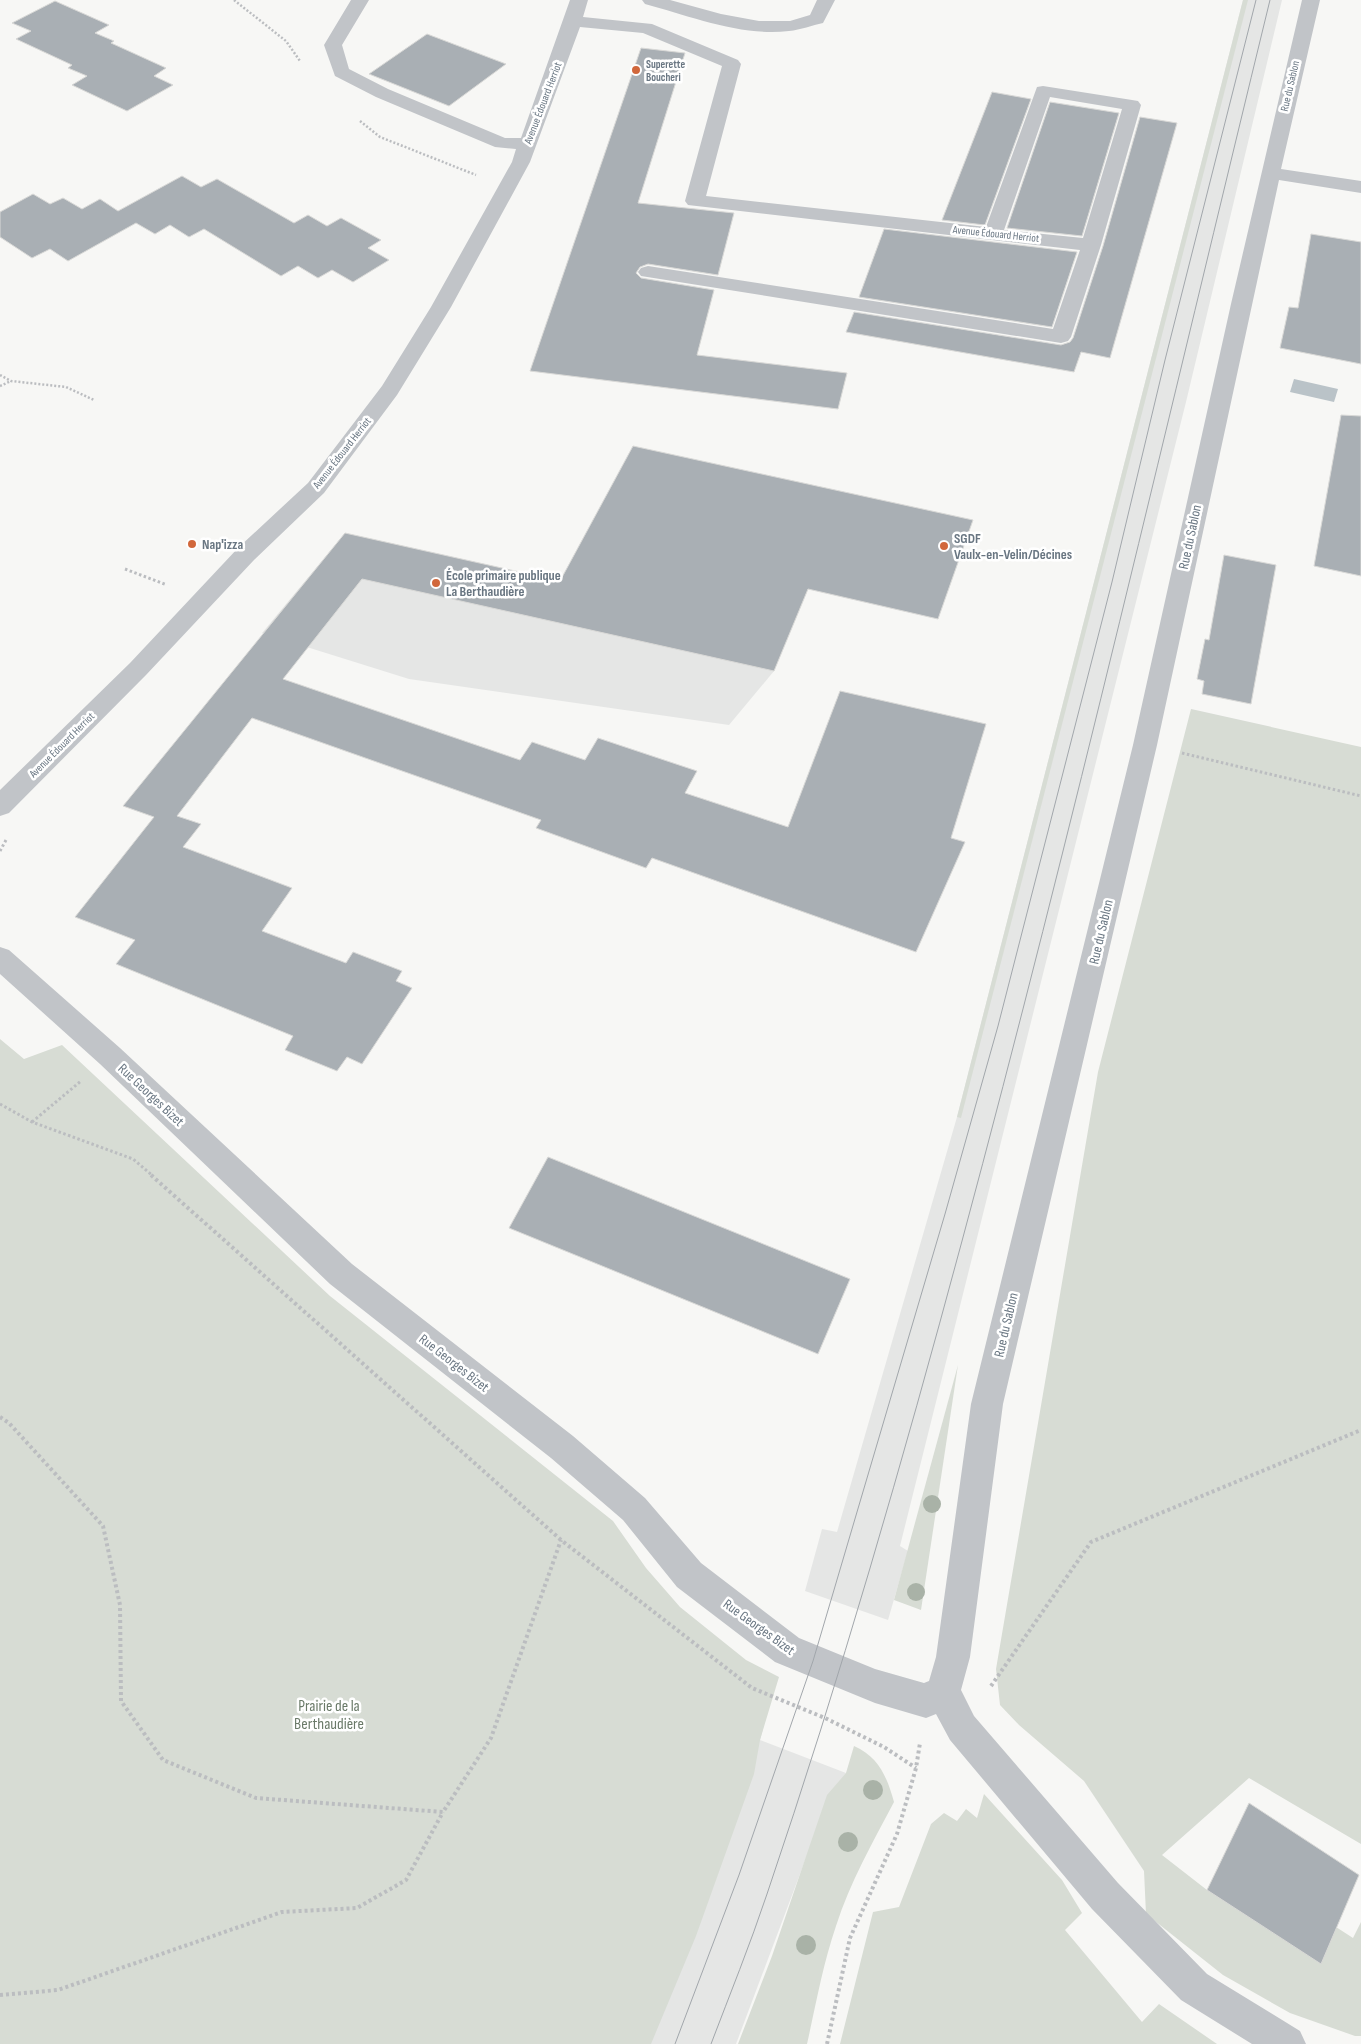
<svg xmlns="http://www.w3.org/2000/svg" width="1361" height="2044" viewBox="0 0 1361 2044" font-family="'Sofia Sans Condensed',sans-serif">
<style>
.built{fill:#e5e6e5}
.green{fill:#d7dcd4}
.water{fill:#bac3c8}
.building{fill:#a9afb4;stroke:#d9d9d7}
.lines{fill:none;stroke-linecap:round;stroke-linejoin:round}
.path-far2{stroke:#bbbdc0;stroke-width:2.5;stroke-dasharray:2 2;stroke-linecap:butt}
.path-far1{stroke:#bbbdc0;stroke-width:3;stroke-dasharray:2.5 2.5;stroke-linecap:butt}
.path{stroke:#bbbdc0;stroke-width:4;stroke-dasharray:3 3;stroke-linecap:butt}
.minor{fill:#c1c4c8;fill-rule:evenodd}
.tram{stroke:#a1a6ab;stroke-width:1}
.tree{fill:#a9b2a7}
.poi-dot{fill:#d1673b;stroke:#fff;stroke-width:2}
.labels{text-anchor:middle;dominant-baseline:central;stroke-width:5;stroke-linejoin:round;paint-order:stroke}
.far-poi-label{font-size:11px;font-weight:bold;fill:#697682;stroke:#fff;text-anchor:start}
.far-street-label{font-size:11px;fill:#697682;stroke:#fff}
.street-label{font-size:14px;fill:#697682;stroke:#fff}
.poi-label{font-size:14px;font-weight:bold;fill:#697682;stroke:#fff;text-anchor:start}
.near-park-label{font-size:16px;fill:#6a7a68;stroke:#fff}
</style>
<rect width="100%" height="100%" fill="#f7f7f5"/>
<g class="built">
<polygon points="1243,0 1282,0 1186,402 900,1546 908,1551 888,1620 805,1591 822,1529 837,1532 957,1117"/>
<polygon points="345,533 789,633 774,671 729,725 409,679 262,633"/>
<polygon points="764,1725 760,1740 846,1773 815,1834 736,2044 579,2044"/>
</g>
<g class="green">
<polygon points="1243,0 1248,0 961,1118 957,1117"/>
<polygon points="1191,709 1361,747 1361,1844 1249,1778 1162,1855 1207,1890 1336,1927 1353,1938 1361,1922 1361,2036 1355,2036 1290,2013 1223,1975 1146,1914 1144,1871 1084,1781 1019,1725 1000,1705 996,1669 1098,1072"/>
<polygon points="0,1039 24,1059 62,1045 330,1296 613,1521 646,1568 680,1607 746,1660 779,1677 760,1740 754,1774 696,1936 651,2044 0,2044"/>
<polygon points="958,1365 921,1610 894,1600"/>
<path d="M854 1746C879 1757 887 1777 894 1802 873 1842 850 1882 836 1926 823 1964 816 2004 807 2044H738L772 1956 827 1795 846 1773Z"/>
<polygon points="984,1794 1062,1880 1082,1913 1065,1930 1142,2022 1159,2004 1217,2044 840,2044 873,1912 899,1907 931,1824 944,1813 957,1821 966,1809 977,1818"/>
</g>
<polygon class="water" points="1294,379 1338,389 1334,402 1290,392"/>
<g class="building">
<polygon points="55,1 109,25 95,33 114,41 111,43 166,68 154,76 173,85 127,111 72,85 87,76 68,68 72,65 16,39 31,31 12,23"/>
<polygon points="427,34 506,64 449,106 369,74"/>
<polygon points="641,48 685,53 638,203 734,213 718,275 648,264 640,267 636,273 641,278 714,290 697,355 847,373 838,409 530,371"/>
<polygon points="992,92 1031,99 985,225 942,220"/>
<polygon points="1050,102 1119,113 1082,236 1007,228"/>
<polygon points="1140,117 1177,123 1110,358 1081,352 1074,372 846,332 854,312 1061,345 1070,342 1073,338 1103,246"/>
<polygon points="182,176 201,187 217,179 294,223 308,215 327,226 341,218 381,240 368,248 389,260 353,282 332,270 318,278 298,266 281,276 204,229 189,237 170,225 155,234 136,223 68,261 50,249 32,258 0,237 0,212 33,194 50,204 63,198 82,209 100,199 118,211"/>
<polygon points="884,229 1077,252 1052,327 859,297"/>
<polygon points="1311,234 1361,242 1361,364 1280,348 1289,307 1298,308"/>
<polygon points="1341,415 1361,416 1361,576 1314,566"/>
<polygon points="633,446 973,520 938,619 808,589 774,671 362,579 283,679 520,760 532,742 585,760 598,738 697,771 685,793 788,827 840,691 986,724 951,838 965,842 916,952 652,858 646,868 536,828 541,820 252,718 177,816 201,824 183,847 292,888 262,931 346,963 353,952 402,971 396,981 412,988 362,1064 347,1057 337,1071 285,1050 293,1036 116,964 135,940 75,917 154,817 123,806 345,533 560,581"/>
<polygon points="1224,555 1276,565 1251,704 1202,694 1204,681 1197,679 1205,639 1209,640"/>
<polygon points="548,1157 850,1279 818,1354 509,1228"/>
<polygon points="1249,1803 1359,1875 1321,1964 1207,1890"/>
</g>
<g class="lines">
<g class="path-far2">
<polyline points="234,0 286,41 300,61"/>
<polyline points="360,121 380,137 476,175"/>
<polyline points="0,375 11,381 66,387 94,400"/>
<polyline points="0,386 11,381"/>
</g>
<g class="path-far1">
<polyline points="125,569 167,585"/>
<polyline points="1182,753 1361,796"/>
<polyline points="0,851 6,840"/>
<polyline points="0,1104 32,1122 133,1159 153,1176"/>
<polyline points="32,1122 81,1081"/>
</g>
<g class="path">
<polyline points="151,1175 561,1540 752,1688 825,1718 884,1747 916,1768"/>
<polyline points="0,1417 9,1423 103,1526 120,1605 121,1701 163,1760 256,1798 443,1812 491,1738 561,1540"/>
<polyline points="991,1686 1091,1542 1361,1430"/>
<polyline points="0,1995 58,1990 282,1912 357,1908 406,1880 443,1812"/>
<polyline points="827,2044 850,1938 897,1834 916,1768 920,1743"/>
</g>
<g class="minor">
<path d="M351 0H369L342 45 349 69 388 89 505 138H521L570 0H588L583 17 652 24 738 60 741 64 706 196 986 227 1037 87 1043 86 1132 100 1138 101 1141 105 1101 245 1071 337 1068 341 1061 343 641 276 638 272 641 268 648 266 1053 329 1080 250 688 205 685 201 722 66 643 33 580 27 530 162 451 307 397 395 324 493 254 560 146 675 9 813 0 816V790L130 663 238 548 308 483 382 386 431 307 512 162 516 149 495 147 376 97 335 76 324 45ZM1050 97 1122 109 1083 238 1004 230Z"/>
<path d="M642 0H670L721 14 759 21H790L810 15 817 0H835L823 23C812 25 801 30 789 31 742 37 690 16 645 4Z"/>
<polygon points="1302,0 1320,0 1281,169 1361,181 1361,193 1279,180 1157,745 1003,1404 970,1657 961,1690 974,1716 1118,1883 1207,1974 1300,2031 1306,2044 1252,2044 1181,2000 1092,1909 950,1740 936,1714 926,1718 875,1703 775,1662 677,1587 623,1520 551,1458 330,1284 100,1064 0,974 0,947 9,950 120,1048 352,1264 573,1436 645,1498 701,1563 799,1638 875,1669 924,1683 929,1681 936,1657 971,1404 1133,745 1231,304"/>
</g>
<g class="tram">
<polyline points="675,2044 739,1875 813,1661 945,1214 998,1026 1112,582 1165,360 1256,0"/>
<path d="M711 2044C730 1994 750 1945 767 1894 840 1679 903 1460 962 1241 1073 829 1169 414 1270 0"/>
</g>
</g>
<g class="tree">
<circle cx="932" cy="1504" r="9"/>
<circle cx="916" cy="1592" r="9"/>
<circle cx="873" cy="1790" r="10"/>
<circle cx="848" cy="1842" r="10"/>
<circle cx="806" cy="1945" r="10"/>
</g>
<g class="poi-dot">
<circle cx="636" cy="70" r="5"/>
<circle cx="192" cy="544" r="5"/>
<circle cx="944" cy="546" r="5"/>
<circle cx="436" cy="583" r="5"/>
</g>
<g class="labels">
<g class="far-poi-label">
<text x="646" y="64">Superette<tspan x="646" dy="13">Boucheri</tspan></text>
</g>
<g class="far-street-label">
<text transform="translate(1290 86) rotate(-77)">Rue du Sablon</text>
<text transform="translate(543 103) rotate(-69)">Avenue Édouard Herriot</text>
<text transform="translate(996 234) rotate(6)">Avenue Édouard Herriot</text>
<text transform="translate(342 453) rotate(-52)">Avenue Édouard Herriot</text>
<text transform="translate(62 745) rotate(-45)">Avenue Édouard Herriot</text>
</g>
<g class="street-label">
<text transform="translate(1190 537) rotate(-78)">Rue du Sablon</text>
<text transform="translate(1101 932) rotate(-77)">Rue du Sablon</text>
<text transform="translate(151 1095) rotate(43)">Rue Georges Bizet</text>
<text transform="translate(1006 1325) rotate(-77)">Rue du Sablon</text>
<text transform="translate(454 1363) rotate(38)">Rue Georges Bizet</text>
<text transform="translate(759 1627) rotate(36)">Rue Georges Bizet</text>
</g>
<g class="poi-label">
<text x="954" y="538">SGDF<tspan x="954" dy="16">Vaulx-en-Velin/Décines</tspan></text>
<text x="202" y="544">Nap'izza</text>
<text x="446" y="575">École primaire publique<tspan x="446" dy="16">La Berthaudière</tspan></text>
</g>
<g class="near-park-label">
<text x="329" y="1706">Prairie de la<tspan x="329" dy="18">Berthaudière</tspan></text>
</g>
</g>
</svg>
